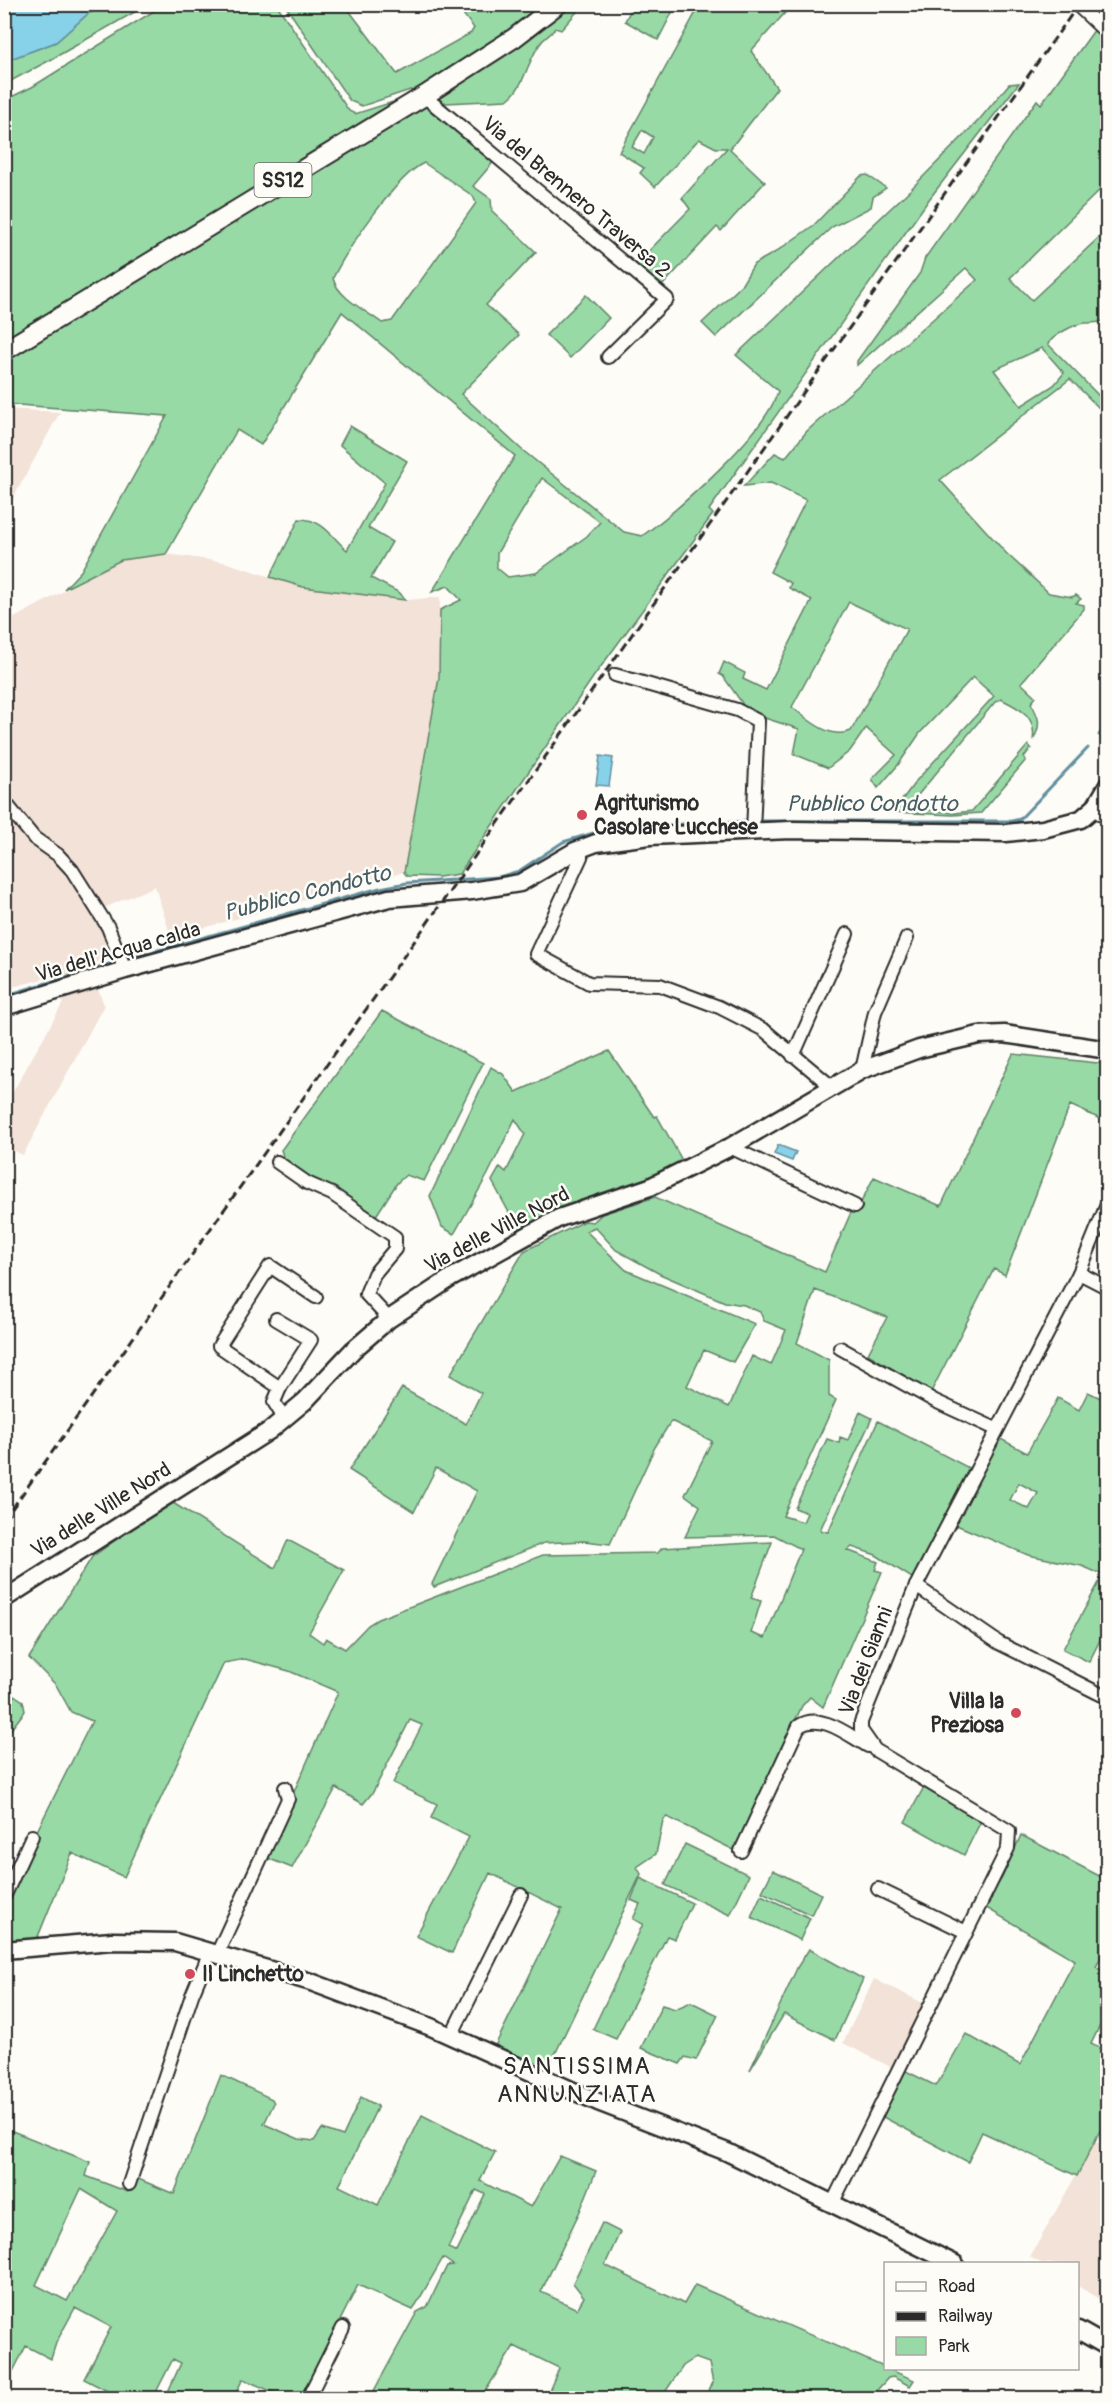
<svg xmlns="http://www.w3.org/2000/svg" width="1112" height="2403" viewBox="0 0 1112 2403" font-family="Pangolin,sans-serif">
<style>
.built{fill:#f2e2d7}
.green{fill:#98daa5;stroke:#628268;stroke-width:1.5;fill-rule:evenodd}
.water{fill:#88d2e9;stroke:#638f9d;stroke-width:1.5}
.lines{fill:none;stroke-linecap:round;stroke-linejoin:round}
.stream{stroke:#638f9d;stroke-width:3}
.street-casing{stroke:#2b2b2b;stroke-width:16}
.secondary-casing{stroke:#2b2b2b;stroke-width:21}
.primary-casing{stroke:#2b2b2b;stroke-width:22}
.street{stroke:#fdfcf7;stroke-width:12}
.secondary{stroke:#fdfcf7;stroke-width:16}
.primary{stroke:#fdfcf7;stroke-width:18}
.rail{stroke:#2b2b2b;stroke-width:3;stroke-dasharray:9 4.5;stroke-linecap:butt}
.poi-dot{fill:#d1495b;stroke:#fdfcf7;stroke-width:2}
.labels{text-anchor:middle;dominant-baseline:central;stroke-width:5;stroke-linejoin:round;paint-order:stroke}
.shield{fill:#fdfcf7;stroke:#6a6a68;stroke-width:1.5}
.shield-label{font-size:20px;font-weight:bold;fill:#2b2b2b}
.street-label{font-size:21px;fill:#2b2b2b;stroke:#fdfcf7}
.poi-label{font-size:21px;font-weight:bold;fill:#2b2b2b;stroke:#fdfcf7;text-anchor:start}
.water-label{font-size:22px;font-style:italic;fill:#475d64;stroke:#fdfcf7}
.quarter-label{font-size:24px;letter-spacing:1.5px;fill:#2b2b2b;stroke:#fdfcf7}
</style>
<rect width="100%" height="100%" fill="#fdfcf7"/>
<filter id="ink" filterUnits="userSpaceOnUse"><feTurbulence type="fractalNoise" baseFrequency=".0167" numOctaves="2"/><feDisplacementMap in="SourceGraphic" scale="12" xChannelSelector="R" yChannelSelector="G"/><feConvolveMatrix kernelMatrix="1 2 1 2 8 2 1 2 1" color-interpolation-filters="sRGB"/></filter>
<g filter="url(#ink)">
<g class="built">
<polygon points="5,409 60,412 5,513 4,409"/>
<polygon points="159,553 224,562 303,587 408,600 440,597 439,678 404,872 171,937 155,886 104,908 124,957 89,964 104,1005 23,1155 5,1146 5,1106 63,1003 54,976 5,989 5,623 121,560"/>
<polygon points="874,1979 923,2003 891,2067 843,2043"/>
<polygon points="1095,2141 1107,2147 1107,2304 1078,2286 1078,2264 1041,2263 1030,2257"/>
</g>
<g class="green">
<polygon points="165,4 277,5 349,111 355,114 409,97 5,343 5,100 32,87"/>
<polygon points="634,4 676,5 658,40 625,21"/>
<polygon points="111,5 147,5 52,59 5,84 5,61 56,42 89,13"/>
<polygon points="285,5 345,5 397,74 471,33 474,28 456,5 547,5 507,35 414,91 410,90 362,106 350,101"/>
<path d="M567 5H583L561 30 555 28C550 37 545 36 540 44 527 61 525 87 507 100L446 103 438 99 439 95 536 29Z"/>
<path d="M700 5H792L751 51 777 88 730 149 765 182 721 231 717 227 660 288 634 266 690 209 682 198 727 148H716L699 139 655 187 640 173 644 168 619 152ZM642 130 653 137 644 154 632 147Z"/>
<path d="M1095 29 1107 42V150L1099 158 1107 167V183L1010 278 1032 300 1107 230V318C1100 324 1094 322 1085 323 1074 324 1054 335 1048 344L1101 398 1107 394V416L1070 379 940 480 1006 553 1049 593 1072 597 1076 595 1081 599 1076 603 1084 605V609L1021 683 1036 697 1031 703C1039 717 1042 725 1033 740 1037 716 1019 708 1001 699L995 702 908 807 954 813 972 811 1028 745 1031 748 1024 757 1026 760 981 813 953 815 893 812 916 781 994 696 973 677 920 733 898 765 878 788 872 779 896 755 866 728 850 751 828 768 794 754 799 729 743 711 742 703 723 676 719 674 724 662 745 673 743 679 766 690 812 600 789 588 791 583 770 572 806 500 771 483 744 486 775 453 785 458 807 431 977 280 966 268 857 365V361L920 273 925 258 1037 100 1041 104ZM1042 348 1064 373 1054 385 1021 406 994 370ZM849 602 907 629 851 731C830 740 808 720 792 707Z"/>
<path d="M1019 83 930 198 709 510 713 514 594 676 459 874 439 877 407 876 404 872 439 678 440 610 461 600 448 586 432 592 515 456 342 312 261 445 237 430 166 554 121 560 64 589 81 571 167 416 5 404 4 359 425 104 495 160 473 186 491 199 492 211 536 252 486 305 519 335 461 394 521 449 624 532 642 536C678 510 767 432 778 391L736 355 911 189 979 120 1009 84ZM424 163 473 196 476 203 392 321 382 323C368 312 337 297 333 278 346 251 397 175 424 163ZM542 478 600 522 587 536 536 573 508 577 497 568V553Z"/>
<polygon points="867,175 886,188 873,197 871,207 832,227 716,337 702,323 741,286 754,264 774,253 814,225 861,176"/>
<polygon points="586,295 609,318 570,358 546,335"/>
<path d="M350 426 407 461 368 528 392 542 371 578 400 593 405 600 303 587 270 577 299 519C323 519 331 536 347 550L385 483 340 445Z"/>
<polygon points="382,1011 483,1063 424,1181 406,1175 397,1183 374,1219 285,1161 281,1150"/>
<polygon points="609,1051 654,1117 657,1116 683,1162 634,1188 554,1211 519,1231 492,1181 500,1167 506,1172 525,1134 515,1119 488,1174 454,1234 442,1227 430,1196 491,1067 503,1074 516,1092"/>
<path d="M1013 1054 1107 1064V1122L1070 1105 1005 1275 994 1269 931 1392 868 1354 887 1317 815 1290 797 1343 829 1360V1396L836 1400 783 1516 803 1522 807 1513 795 1508 827 1439 839 1443 840 1437 848 1440 860 1412 872 1418 820 1530 828 1532 878 1421 969 1468 915 1580 876 1555 852 1547 847 1550 878 1562 875 1570 882 1572 823 1707 810 1697 802 1706 734 1850 667 1817 663 1820 656 1854 637 1867 641 1874 547 2071 494 2048 562 1909 490 1873 452 1953 416 1936 469 1837 431 1818 437 1804 393 1783 422 1725 410 1720 373 1792 363 1804 336 1788 292 1868 265 1857 338 1692 289 1671 245 1659 224 1663 124 1877 72 1853 37 1939 5 1943V1905L37 1831 92 1721 71 1712 56 1685 29 1658 92 1557 170 1501 275 1568 288 1540 344 1570 309 1633 323 1643 326 1638 345 1649 368 1625 378 1619 543 1555 658 1553 662 1548 772 1542 751 1598 761 1601 751 1633 765 1638 801 1549 774 1535 685 1537 700 1506 685 1495 712 1441 671 1421 655 1447 610 1544 584 1541 544 1543 434 1587 432 1584 477 1491 436 1468 414 1512 349 1470 402 1388 466 1424 481 1393 450 1375 524 1251 585 1221 593 1222 602 1214 655 1197 825 1272 852 1210 856 1212 874 1177 941 1206ZM595 1227 616 1250 660 1274 725 1302 744 1305 760 1312 764 1321 786 1330 771 1365 752 1356 729 1407 687 1386 704 1350 733 1362 755 1324 626 1270 586 1231Z"/>
<path d="M1088 1392 1107 1401V1626L1089 1662 1063 1649 1103 1575 1082 1566 1028 1555 954 1524 999 1438 1027 1453 1058 1398 1079 1410ZM1019 1483 1038 1493 1029 1509 1010 1500Z"/>
<polygon points="5,1689 23,1701 25,1711 5,1737"/>
<polygon points="924,1787 981,1821 964,1855 905,1822"/>
<polygon points="1021,1835 1107,1880 1107,1945 1096,1967 1107,1973 1107,2011 1091,2044 1107,2052 1107,2117 1077,2176 982,2132 968,2162 879,2115 902,2069 936,2086 966,2034 1020,2065 1075,1960 983,1906 1002,1878"/>
<polygon points="685,1844 749,1875 730,1915 665,1885"/>
<polygon points="773,1870 821,1894 811,1915 762,1892"/>
<polygon points="640,1878 692,1903 675,1939 667,1936 616,2039 593,2029 643,1924 633,1919 640,1904 631,1900"/>
<polygon points="761,1895 810,1918 800,1940 751,1917"/>
<polygon points="809,1949 863,1979 835,2040 784,2014 750,2070 798,1966"/>
<polygon points="691,2002 718,2015 696,2060 685,2057 680,2064 641,2048 662,2005 675,2009"/>
<path d="M221 2075 272 2099 274 2103 264 2124 299 2139 314 2141 322 2129 343 2136 361 2097 378 2106 339 2186 378 2205 422 2115 495 2152 480 2181 531 2207 560 2156 596 2171 580 2211 541 2292 577 2309 584 2297 573 2283 602 2223 620 2232 605 2265 684 2304 695 2285 914 2380 910 2386 893 2377 888 2378 870 2398H704L713 2383 709 2363 695 2358 683 2366 661 2398H643V2395L641 2398H546L559 2368 514 2346 481 2398H370L417 2312 427 2307 447 2266 453 2265 443 2258 413 2310 358 2285 301 2398H287L243 2379 233 2398H176L167 2394 181 2363 173 2359 153 2398H121L84 2379 111 2327 75 2308 56 2343 51 2359 26 2346 5 2387V2128L90 2162 86 2176 128 2192 136 2178 174 2194ZM81 2189 117 2211 67 2301 36 2285ZM476 2190 485 2194 457 2252 448 2248Z"/>
</g>
<g class="water">
<polygon points="5,4 111,4 111,5 89,13 56,42 5,61"/>
<polygon points="600,756 613,758 609,786 596,785"/>
<polygon points="778,1145 796,1152 792,1161 774,1154"/>
</g>
<g class="lines">
<g class="stream">
<polyline points="1099,735 1108,725"/>
<polyline points="758,821 1012,821 1020,819 1088,748"/>
<polyline points="126,959 380,888 407,883 499,877 519,871 563,842 597,832 682,824 751,821"/>
<polyline points="4,996 119,961"/>
</g>
<defs>
<g id="street">
<polyline points="1076,4 1108,34"/>
<polyline points="424,96 667,299 608,357"/>
<polyline points="615,675 737,710 758,721 753,831"/>
<polyline points="4,801 34,838 58,855 72,870 108,927 125,970"/>
<polyline points="1094,809 1108,819"/>
<polyline points="581,849 581,857 536,954 589,983 660,985 719,1007 764,1030 832,1087"/>
<polyline points="793,1056 847,934"/>
<polyline points="862,1070 875,1012 907,938"/>
<polyline points="730,1147 855,1206"/>
<polyline points="277,1162 307,1183 332,1194 395,1237 395,1249 374,1274 366,1294 389,1319"/>
<polyline points="1079,1273 1108,1288"/>
<polyline points="276,1319 311,1340 280,1388"/>
<polyline points="840,1348 935,1401 996,1429"/>
<polyline points="284,1418 274,1402 280,1388 219,1346 270,1266 316,1297"/>
<polyline points="916,1586 999,1643 1104,1696"/>
<path d="M741 1851 799 1726C821 1712 848 1735 868 1746"/>
<polyline points="878,1889 966,1932"/>
<polyline points="4,1897 32,1836"/>
<polyline points="217,1954 288,1799 285,1788"/>
<polyline points="451,2036 521,1895"/>
<polyline points="129,2184 192,1995 210,1952"/>
<polyline points="833,2202 1008,1848 1009,1831 875,1750 861,1730 861,1722 916,1586 1079,1273 1108,1202"/>
<polyline points="308,2398 343,2328"/>
</g>
<g id="secondary">
<polyline points="4,1007 125,970 389,898 472,891 520,883 575,851 596,843 650,836 791,830 1006,833 1043,829 1081,819 1095,807 1108,785"/>
<polyline points="4,1599 269,1431 305,1401 353,1350 389,1319 451,1278 559,1218 650,1187 730,1147 862,1070 919,1049 979,1035 1004,1034 1108,1050"/>
<polyline points="4,1950 112,1941 175,1942 311,1982 431,2027 598,2102 727,2152 955,2264"/>
<polyline points="1078,2330 1108,2347"/>
</g>
<polyline id="primary" points="4,351 424,96 514,38 558,4"/>
</defs>
<use href="#street" class="street-casing"/>
<use href="#secondary" class="secondary-casing"/>
<use href="#primary" class="primary-casing"/>
<use href="#street" class="street"/>
<use href="#secondary" class="secondary"/>
<use href="#primary" class="primary"/>
<polyline class="rail" points="4,1520 1079,4"/>
</g>
</g>
<g class="poi-dot">
<circle cx="582" cy="815" r="6"/>
<circle cx="1016" cy="1713" r="6"/>
<circle cx="190" cy="1974" r="6"/>
</g>
<g class="labels">
<rect class="shield" x="254.5" y="163" width="57" height="34" rx="4.5"/>
<g class="shield-label">
<text x="283" y="180">SS12</text>
</g>
<g class="street-label">
<text transform="translate(576 197) rotate(40)">Via del Brennero Traversa 2</text>
<text transform="translate(118 952) rotate(-16)">Via dell'Acqua calda</text>
<text transform="translate(497 1230) rotate(-28)">Via delle Ville Nord</text>
<text transform="translate(101 1510) rotate(-32)">Via delle Ville Nord</text>
<text transform="translate(866 1661) rotate(-69)">Via dei Gianni</text>
</g>
<g class="poi-label">
<text x="594" y="803">Agriturismo<tspan x="594" dy="24">Casolare Lucchese</tspan></text>
<text x="1004" y="1701" text-anchor="end">Villa la<tspan x="1004" dy="24">Preziosa</tspan></text>
<text x="202" y="1974">Il Linchetto</text>
</g>
<g class="water-label">
<text x="872" y="804">Pubblico Condotto</text>
<text transform="translate(307 893) rotate(-14)">Pubblico Condotto</text>
</g>
<g class="quarter-label">
<text x="577" y="2066">SANTISSIMA<tspan x="577" dy="28">ANNUNZIATA</tspan></text>
</g>
</g>
<rect width="1112" height="2403" fill="none" stroke="#fdfcf7" stroke-width="24"/>
<rect x="12" y="12" width="1088" height="2379" fill="none" stroke="#2b2b2b" stroke-width="2" filter="url(#ink)"/>
<rect x="884" y="2262" width="195" height="108" fill="#fdfcf7" stroke="#a9a8a5" stroke-width="1.5"/>
<rect x="896" y="2282" width="30" height="9" fill="#fdfcf7" stroke="#a9a8a5" stroke-width="1.5"/>
<text x="938" y="2292" font-size="18" fill="#2b2b2b">Road</text>
<rect x="896" y="2312" width="30" height="9" fill="#2b2b2b" stroke="#a9a8a5" stroke-width="1.5"/>
<text x="938" y="2322" font-size="18" fill="#2b2b2b">Railway</text>
<rect x="896" y="2337" width="30" height="18" fill="#98daa5" stroke="#a9a8a5" stroke-width="1.5"/>
<text x="938" y="2352" font-size="18" fill="#2b2b2b">Park</text>
</svg>
